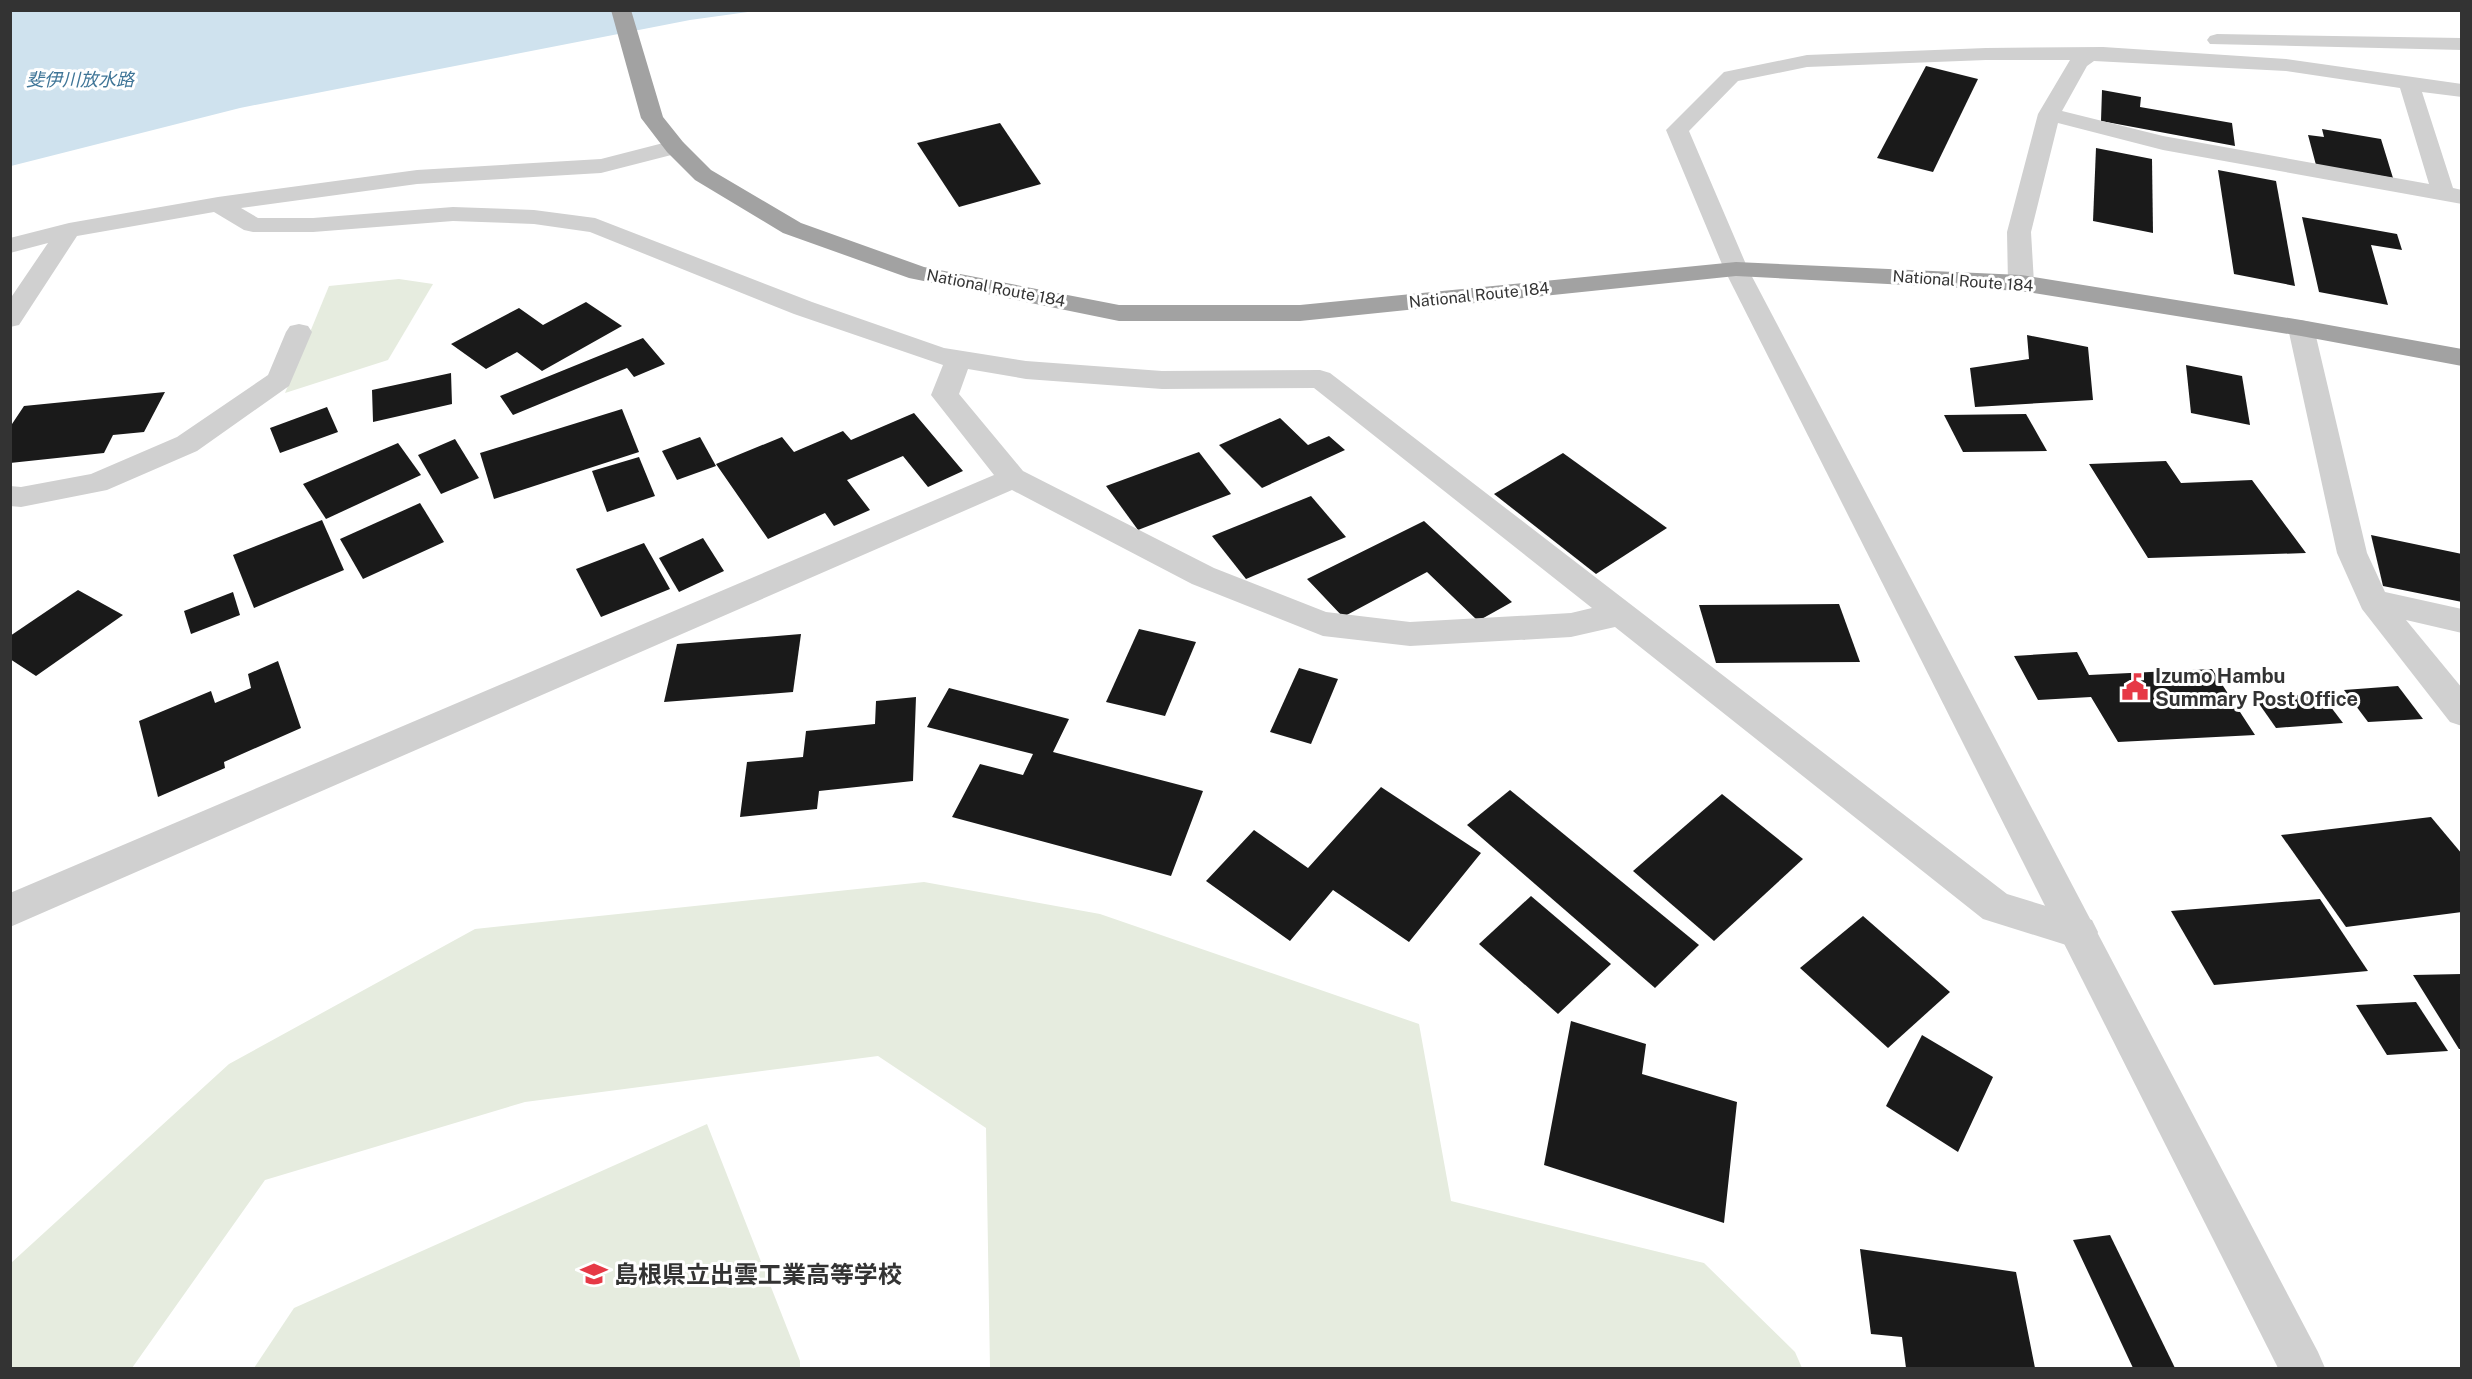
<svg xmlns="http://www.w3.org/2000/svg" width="2472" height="1379" viewBox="0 0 2472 1379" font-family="'Public Sans','Noto Sans JP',sans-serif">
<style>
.green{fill:#e6ecdf}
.water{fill:#cfe2ee}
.building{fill:#1a1a1a}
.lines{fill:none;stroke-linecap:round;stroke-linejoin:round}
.minor{fill:#d0d0d0;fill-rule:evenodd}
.tertiary{fill:#d0d0d0;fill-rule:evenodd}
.trunk{fill:#a2a2a2;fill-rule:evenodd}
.labels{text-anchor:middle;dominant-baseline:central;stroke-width:6;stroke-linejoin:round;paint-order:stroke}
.far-street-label{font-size:16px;fill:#333;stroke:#fff}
.far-water-label{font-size:18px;font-style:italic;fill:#3f7597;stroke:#fff}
.poi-label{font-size:20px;font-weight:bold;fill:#333;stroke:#fff;text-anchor:start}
.near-poi-label{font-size:24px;font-weight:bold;fill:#333;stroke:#fff;text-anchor:start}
</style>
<rect width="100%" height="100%" fill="#fff"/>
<g class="green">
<polygon points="399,279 433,284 388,360 285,393 329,286"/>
<polygon points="924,882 1100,914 1419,1024 1451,1201 1704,1263 1795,1352 1802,1368 990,1368 986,1128 878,1056 525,1102 265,1180 132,1368 11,1368 11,1263 229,1064 475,929"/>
<polygon points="707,1124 800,1361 800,1368 254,1368 294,1308"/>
</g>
<polygon class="water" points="11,11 755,11 690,20 240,108 11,166"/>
<g class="building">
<polygon points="1926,66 1978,79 1933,172 1877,158"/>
<polygon points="2102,90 2141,97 2140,107 2232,123 2235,146 2101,121"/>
<polygon points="1000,123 1041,184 959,207 917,143"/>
<polygon points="2322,129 2381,139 2393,178 2316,165 2308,135 2324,137"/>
<polygon points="2096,148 2152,159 2153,233 2093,221"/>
<polygon points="2218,170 2276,181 2295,286 2234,274"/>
<polygon points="2302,217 2397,234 2402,250 2371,245 2388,305 2319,292"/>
<polygon points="586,302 622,326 542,371 517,352 486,369 451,344 519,308 543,325"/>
<polygon points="2027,335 2088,347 2093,400 1975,407 1970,368 2029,359"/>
<polygon points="643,338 665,364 634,377 627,368 513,415 500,396"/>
<polygon points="2186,365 2242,376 2250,425 2191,413"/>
<polygon points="451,373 452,404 373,422 372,390"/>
<polygon points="165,392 144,432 113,435 104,453 10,463 10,427 24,406"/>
<polygon points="327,407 338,432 280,453 270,428"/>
<polygon points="622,409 639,452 494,499 480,453"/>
<polygon points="914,413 963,471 928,487 903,456 847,480 870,510 834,526 825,513 768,539 716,464 782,437 794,452 843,431 851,440"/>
<polygon points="2026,414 2047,451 1963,452 1944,415"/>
<polygon points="1280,418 1308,445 1329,436 1345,450 1262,488 1219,445"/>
<polygon points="700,437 716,466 677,480 662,451"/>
<polygon points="455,439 479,478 441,494 418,455"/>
<polygon points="398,443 421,475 326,519 303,484"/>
<polygon points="1199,452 1231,494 1138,530 1106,486"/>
<polygon points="1563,453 1667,528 1596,574 1494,494"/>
<polygon points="639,457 655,496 607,512 592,471"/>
<polygon points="2166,461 2181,483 2252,480 2306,553 2148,558 2089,464"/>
<polygon points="1311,496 1346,537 1246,579 1212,536"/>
<polygon points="420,503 444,542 363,579 340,539"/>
<polygon points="322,520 344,570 254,608 233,555"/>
<polygon points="1424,521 1512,602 1478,621 1427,572 1343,617 1307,579"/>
<polygon points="2371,535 2462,554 2462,602 2383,586"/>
<polygon points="703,538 724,571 679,592 659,558"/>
<polygon points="644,543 670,589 601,617 576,569"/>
<polygon points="78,590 123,615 36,676 10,659 10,636"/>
<polygon points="233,592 240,615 191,634 184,611"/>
<polygon points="1839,604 1860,662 1716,663 1699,605"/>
<polygon points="1139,629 1196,642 1165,716 1106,702"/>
<polygon points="801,634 793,692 664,702 677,644"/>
<polygon points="2077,652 2089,675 2212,669 2255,735 2118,742 2091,697 2038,700 2014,656"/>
<polygon points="278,661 301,728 224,762 225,768 158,797 139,721 211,691 215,703 251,688 248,674"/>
<polygon points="1299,668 1338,679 1311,744 1270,732"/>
<polygon points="2398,686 2423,719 2368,722 2344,690"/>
<polygon points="949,688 1069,719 1053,752 1203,791 1171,876 952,817 980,764 1023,775 1033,754 927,727"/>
<polygon points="2321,694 2343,723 2276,728 2255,698"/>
<polygon points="916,697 913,781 819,791 817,809 740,817 747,762 803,757 806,731 875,724 876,701"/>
<polygon points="1381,787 1481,853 1409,942 1333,890 1290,941 1206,881 1254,830 1308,868"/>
<polygon points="1510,790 1699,945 1655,988 1467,825"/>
<polygon points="1722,794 1803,859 1714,941 1633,871"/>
<polygon points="2431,817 2462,854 2462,912 2346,927 2281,835"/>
<polygon points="1531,896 1611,964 1558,1014 1479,944"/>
<polygon points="2320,899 2368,971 2214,985 2171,911"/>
<polygon points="1863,916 1950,992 1888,1048 1800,968"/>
<polygon points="2462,974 2462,1049 2459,1049 2413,975"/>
<polygon points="2416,1002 2448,1051 2387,1055 2356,1005"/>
<polygon points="1571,1021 1646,1044 1642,1074 1737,1102 1724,1223 1544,1165"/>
<polygon points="1922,1035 1993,1077 1958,1152 1886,1106"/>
<polygon points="2110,1235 2175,1368 2133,1368 2073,1240"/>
<polygon points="1860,1249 2016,1272 2035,1368 1906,1368 1902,1337 1871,1334"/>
</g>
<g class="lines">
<g class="minor">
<polygon points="2217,34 2462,38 2462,50 2210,44 2207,40 2210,36"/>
<path d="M2103 47 2286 59 2462 84V97L2422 92 2453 188 2462 190V204L2163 150 2058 123 2031 232 2034 283 2030 288 2021 291 2012 288 2008 283 2007 232 2038 114 2070 60H1986L1807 67 1738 81 1689 131 1748 269 1745 274 1736 276 1727 274 1724 269 1666 130 1724 72 1807 55 1986 48ZM2094 61 2286 71 2400 88 2429 184 2163 136 2062 111 2087 66Z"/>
<path d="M675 140 683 142 686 147 683 152 601 173 417 184 241 208 258 218H313L453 207 534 210 595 218 812 302 944 348 1026 361 1162 371 1320 370 1330 373 2007 894 2092 920 2098 932 2092 944 2079 949 1983 919 1615 627 1571 637 1410 646 1323 636 1192 584 1012 490 10 927V893L994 475 931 395 943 365 794 314 590 232 534 224 453 221 313 232H253L244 230 214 212 77 236 19 325 10 327V299L48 243 10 253V238L69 223 218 197 417 170 601 159ZM968 369 1026 379 1162 389 1314 388 1592 608 1571 613 1410 622 1326 612 1214 568 1023 471 959 394Z"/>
<polygon points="2301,320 2310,322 2314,328 2367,553 2385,592 2462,609 2462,633 2406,620 2462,688 2462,726 2450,722 2362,609 2337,553 2288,328 2292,322"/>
<polygon points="299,324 308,326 312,332 289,386 197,451 107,490 21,507 10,506 10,486 21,487 91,474 177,437 268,375 286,332 290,326"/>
</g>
<polygon class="tertiary" points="1736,262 1745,264 1748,269 2318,1352 2325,1368 2278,1368 1724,269 1727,264"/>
<polygon class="trunk" points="611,10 631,10 663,117 683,142 711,170 801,223 924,267 1119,305 1300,305 1736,262 2021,275 2301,320 2462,349 2462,366 2301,336 2021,291 1736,276 1300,321 1119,321 909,278 783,233 695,180 667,152 641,118"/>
</g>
<defs>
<symbol id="civic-bare" viewBox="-9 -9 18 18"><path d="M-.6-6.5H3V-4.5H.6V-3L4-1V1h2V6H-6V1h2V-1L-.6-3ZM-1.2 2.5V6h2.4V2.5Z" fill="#e63946" stroke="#fff" stroke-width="2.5" paint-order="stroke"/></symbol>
<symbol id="school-bare" viewBox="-9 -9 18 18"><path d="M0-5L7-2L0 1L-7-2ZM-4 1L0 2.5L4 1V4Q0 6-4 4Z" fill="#e63946" stroke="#fff" stroke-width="2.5" paint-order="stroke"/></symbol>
</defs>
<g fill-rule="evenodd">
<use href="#civic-bare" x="2116" y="668" width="38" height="38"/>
<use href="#school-bare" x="575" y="1255" width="38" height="38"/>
</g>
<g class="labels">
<g class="far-street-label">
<text transform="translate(1963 281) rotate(4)">National Route 184</text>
<text transform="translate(996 288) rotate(11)">National Route 184</text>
<text transform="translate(1479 295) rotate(-6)">National Route 184</text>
</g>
<g class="far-water-label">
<text x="80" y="79">斐伊川放水路</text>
</g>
<g class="poi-label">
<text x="2155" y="676">Izumo Hambu<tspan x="2155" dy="23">Summary Post Office</tspan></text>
</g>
<g class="near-poi-label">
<text x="614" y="1274">島根県立出雲工業高等学校</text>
</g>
</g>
<rect width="2472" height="1379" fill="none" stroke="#333333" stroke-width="24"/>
</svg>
